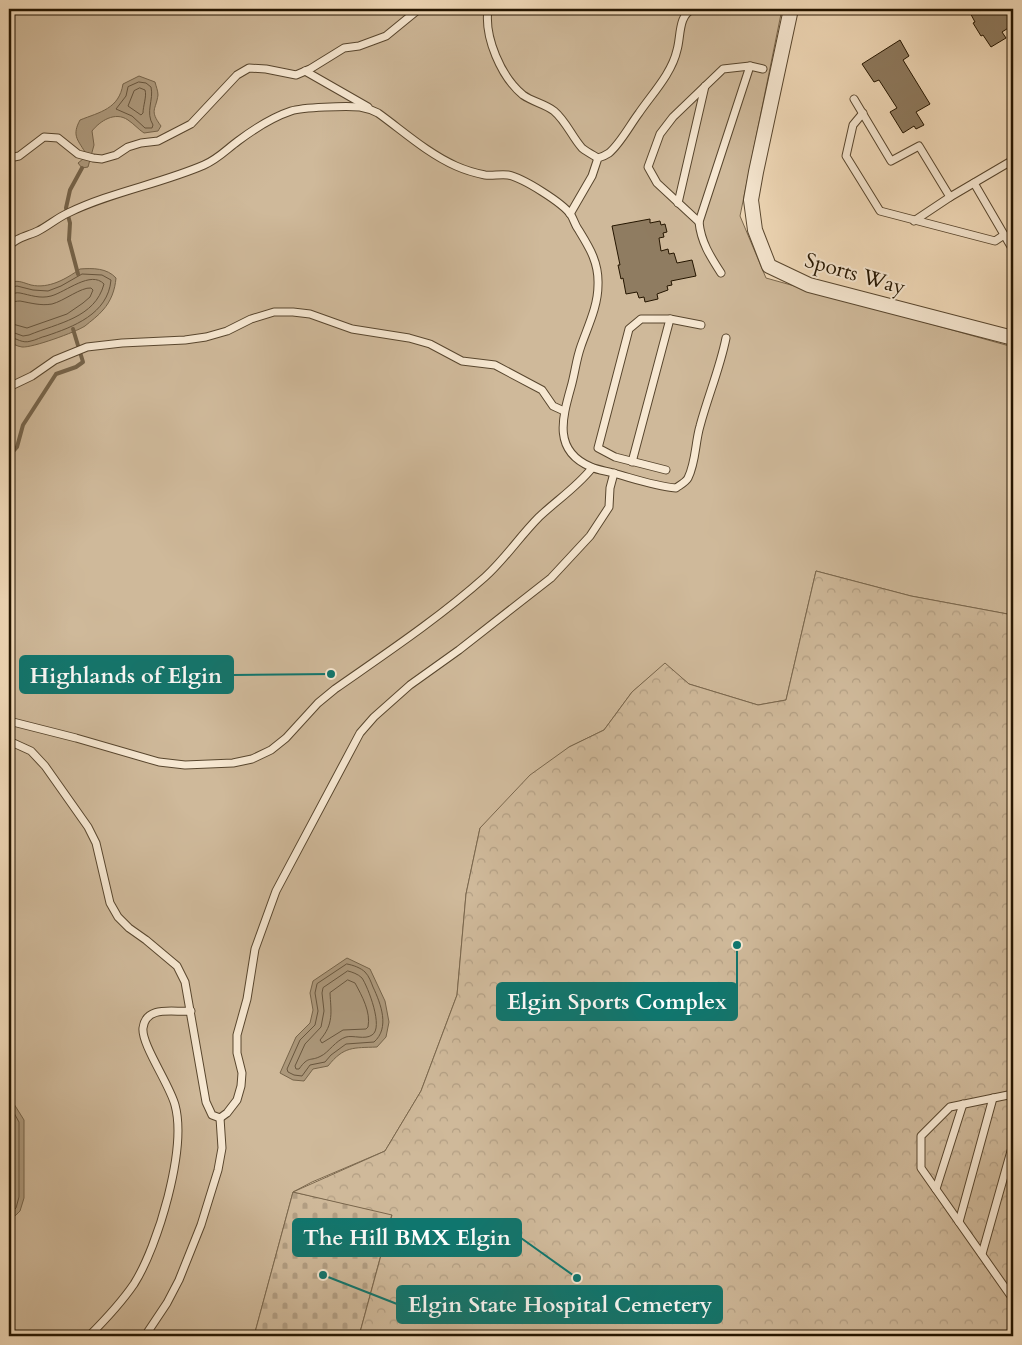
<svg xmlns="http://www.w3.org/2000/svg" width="1022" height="1345" viewBox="0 0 1022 1345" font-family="Cardo,serif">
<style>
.grass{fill:#cfb99a;stroke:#7a674d}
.cemetery{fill:url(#cemetery-stones);stroke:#7a674d}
.park{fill:url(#park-crowns);stroke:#7a674d}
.water{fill:#ac987b;stroke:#76644a}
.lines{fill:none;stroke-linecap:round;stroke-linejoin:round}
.shore{stroke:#68563e;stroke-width:1}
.stream{stroke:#76644a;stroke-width:4}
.building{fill:#8f7c61;stroke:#241500}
.lane-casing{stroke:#58462e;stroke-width:9}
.street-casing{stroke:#58462e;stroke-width:16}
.lane{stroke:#f7e8d2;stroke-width:7}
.street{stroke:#f7e8d2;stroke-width:14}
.labels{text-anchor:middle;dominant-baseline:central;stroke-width:4;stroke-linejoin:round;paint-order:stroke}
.street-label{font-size:21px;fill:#241500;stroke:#f7e8d2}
.leader{fill:none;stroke:#0f766e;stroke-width:2}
.callout-dot{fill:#0f766e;stroke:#f7e8d2;stroke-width:2}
.callout{fill:#0f766e;stroke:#0f766e;stroke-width:2}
.callout-label{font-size:22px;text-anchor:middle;font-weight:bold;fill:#fff}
</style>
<defs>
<pattern id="cemetery-stones" width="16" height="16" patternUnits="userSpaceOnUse" patternTransform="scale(1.25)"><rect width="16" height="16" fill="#cfb99a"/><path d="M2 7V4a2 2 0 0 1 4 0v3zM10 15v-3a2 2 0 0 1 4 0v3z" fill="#b29e83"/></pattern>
<pattern id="park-crowns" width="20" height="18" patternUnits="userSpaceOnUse" patternTransform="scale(1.25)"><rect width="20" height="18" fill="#cfb99a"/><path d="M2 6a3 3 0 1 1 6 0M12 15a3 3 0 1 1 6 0" fill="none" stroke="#b29e83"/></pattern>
</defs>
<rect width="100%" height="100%" fill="#f2dbba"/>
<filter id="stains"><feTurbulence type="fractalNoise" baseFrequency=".004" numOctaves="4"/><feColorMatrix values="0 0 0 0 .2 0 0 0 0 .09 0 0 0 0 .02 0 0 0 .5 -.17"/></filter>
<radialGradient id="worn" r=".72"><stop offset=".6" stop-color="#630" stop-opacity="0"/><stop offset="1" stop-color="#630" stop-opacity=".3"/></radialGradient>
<polygon class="grass" points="9,9 782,9 740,216 766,278 1013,347 1013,615 911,596 816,571 786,700 758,705 689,684 665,664 632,692 604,730 569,747 480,828 466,894 457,995 421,1091 385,1151 312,1182 293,1192 254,1336 9,1336"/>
<polygon class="cemetery" points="293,1192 392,1214 359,1336 254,1336"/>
<polygon class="park" points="816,571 911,596 1013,615 1013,1336 359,1336 392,1215 293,1192 385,1151 421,1091 457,995 466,894 480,828 530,775 569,747 604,730 632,692 665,663 689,684 758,705 786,700"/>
<g class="water">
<path d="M139 76 155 82C156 86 158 91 158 95 156 110 149 110 161 126L158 131 144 133C138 129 134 124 128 120 115 111 100 121 92 131L94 145 88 167 82 168 78 163 83 159 85 152C77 139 72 135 80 120 100 112 119 109 123 84Z"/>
<path d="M80 269C93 268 107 268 116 278 115 290 111 301 103 310 98 316 91 321 85 326 76 332 32 348 22 347 16 346 13 344 9 340V287L12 282C19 280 24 283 31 285 49 289 66 279 80 269Z"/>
<path d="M347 958 370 969 385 1001 389 1022 386 1037 377 1047C353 1048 344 1046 328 1066L313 1069 304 1081 293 1080 280 1073 296 1037 310 1023 313 1010 310 993 313 981Z"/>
<polygon points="9,1096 24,1120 24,1198 20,1211 9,1222"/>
</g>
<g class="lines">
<g class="shore">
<path d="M139 82 146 83 151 87C154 100 145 112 153 125L152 128H145L132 116 116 109 126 96 128 87Z"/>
<path d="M140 88 145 90C147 96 143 106 143 113L141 115 128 106 134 91Z"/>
<path d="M9 288 17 286 33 290 48 291 61 286 82 274 102 275 111 280C108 314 73 327 46 336 41 337 36 340 31 341 22 344 17 338 9 337"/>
<path d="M9 295C13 294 16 292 20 293 30 295 40 299 51 296 66 292 91 270 104 284 95 318 58 323 29 335L23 336 9 331"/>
<path d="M9 302C13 302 17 301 20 301 31 303 41 306 52 304 64 301 81 287 91 288L93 290 90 297 83 303 67 314 27 328 9 323"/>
<path d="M347 964C353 965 361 968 365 972 369 976 371 982 373 987 381 1004 390 1028 374 1042L346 1044 331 1055 325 1062 310 1065 302 1076 294 1075 288 1072 287 1069 300 1040 315 1025 318 1011 315 993 317 984Z"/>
<path d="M348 971C352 972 358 974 362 978 368 987 384 1028 372 1035 365 1040 353 1035 346 1037 336 1040 328 1053 321 1056 310 1062 309 1055 299 1069H296L295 1066 305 1044 321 1027 324 1011 322 993 323 988Z"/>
<path d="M348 980 355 983C362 996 371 1012 368 1027L366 1029 343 1030 322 1043 320 1040C334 1024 331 1012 330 993Z"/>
<polyline points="9,1104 19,1122 19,1197 16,1208 9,1215"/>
<polyline points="9,1115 13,1123 13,1196 9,1207"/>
</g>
<g class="stream">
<polyline points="78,274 69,240 70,223 66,208 70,190 82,168"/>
<polyline points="9,456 17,447 23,425 56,374 76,367 83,362 73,329"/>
</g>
</g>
<g class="building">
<polygon points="968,9 1013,9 1013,25 1002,32 1006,38 991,47 983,35 981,36 973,23 975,22"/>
<polygon points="900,40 909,56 903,60 930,104 916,112 924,125 916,129 914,126 903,133 890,112 897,108 879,80 874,82 862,64"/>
<polygon points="650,219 650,223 660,221 661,225 665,224 667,232 663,233 664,237 659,238 661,251 668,249 669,254 674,253 677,263 692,260 696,276 671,281 672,285 667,286 668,290 657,294 658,299 645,302 644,297 639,298 637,292 626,294 623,278 621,279 618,265 620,265 612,226"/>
</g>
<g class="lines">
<defs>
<g id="lane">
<path d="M488 9C484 37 501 77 523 95 533 102 545 104 554 111 566 121 572 137 582 148 587 152 593 155 598 158"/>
<polyline points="305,71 368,107"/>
<polyline points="854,99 891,161 919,146 950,197 1013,160"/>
<polyline points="863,113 853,125 846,156 880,211 995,241 1004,235"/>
<polyline points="9,158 19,156 44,137 58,138 78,154 93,158 102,159 116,155 128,147 141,143 158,141 191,124 237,75 249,68 266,69 296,75 310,69 344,48 359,46 386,36 419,9"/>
<polyline points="974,183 1013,250"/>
<polyline points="678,203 705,86"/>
<path d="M570 214 592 176 598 158C602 157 606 155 609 153 620 144 630 125 639 113 652 94 672 73 677 50 681 37 678 15 693 9"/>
<polyline points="914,221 950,197"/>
<polyline points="699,222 657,183 648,167 660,134 673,117 723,69 750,66"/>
<path d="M9 246C17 237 28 236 38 231 48 226 57 218 68 213 111 192 160 184 204 165 218 159 227 149 238 141 254 129 273 117 291 111 303 107 346 106 360 107 366 108 372 110 378 113 403 131 427 153 456 166 465 170 475 173 485 175 492 176 500 174 508 175 523 178 563 203 571 215 574 220 575 225 578 229 589 247 599 262 598 285 598 306 588 326 581 346 576 360 575 373 571 387 562 419 553 451 591 467 598 470 606 471 613 473 635 479 654 486 676 488 680 485 686 482 688 478 696 462 695 443 700 426 708 396 720 368 726 338"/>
<path d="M721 273C710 256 701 242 699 222L750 66 763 69"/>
<polyline points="9,387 32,376 55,360 87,347 122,343 185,340 206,337 227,331 251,319 274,312 293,312 310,314 352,329 409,338 430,344 462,361 495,365 542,390 553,406 564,411"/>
<polyline points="632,462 670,319"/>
<polyline points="666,470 615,457 598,448 629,329 641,319 670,319 701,325"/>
<path d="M9 721 76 738 159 762 185 765 233 763 252 759 271 750 286 738 318 703 335 689C385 654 439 618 485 577 505 559 520 536 539 517 557 500 577 487 592 468"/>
<polyline points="9,741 31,751 45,766 88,827 96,843 110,903 118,917 129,928 146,940 177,966 185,982 206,1102 212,1115 220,1118 227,1113 237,1100 241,1086 242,1073 237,1053 237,1035 247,999 255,949 276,891 360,733 374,717 410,685 459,650 551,578 590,536 609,507 610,488 614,473"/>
<polyline points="1013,1094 950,1107 921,1136 921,1168 1013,1299"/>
<polyline points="936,1189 963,1104"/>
<polyline points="959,1222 993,1098"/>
<polyline points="982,1254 1013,1144"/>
<polyline points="1011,1295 1013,1285"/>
<path d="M89 1336C105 1320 121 1303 134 1284 158 1246 187 1149 175 1105 170 1085 141 1044 143 1028 146 1004 176 1013 191 1011"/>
<polyline points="145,1336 167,1303 179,1280 201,1225 218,1170 222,1148 220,1118"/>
</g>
<polyline id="street" points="791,9 756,172 751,200 755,230 769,266 809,285 1013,338"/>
</defs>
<use href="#lane" class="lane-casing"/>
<use href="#street" class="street-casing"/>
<use href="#lane" class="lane"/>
<use href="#street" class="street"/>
</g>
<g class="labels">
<g class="street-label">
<text transform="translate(855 274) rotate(16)">Sports Way</text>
</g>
</g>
<path class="leader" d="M331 674L233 675M737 945L737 1002M577 1278L521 1238M323 1275L397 1304"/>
<g class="callout-dot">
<circle cx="331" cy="674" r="5"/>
<circle cx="737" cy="945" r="5"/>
<circle cx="577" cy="1278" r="5"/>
<circle cx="323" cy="1275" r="5"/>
</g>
<g class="callout">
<rect x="20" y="656" width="213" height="37" rx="5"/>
<rect x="497" y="983" width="240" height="37" rx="5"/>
<rect x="293" y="1219" width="228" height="37" rx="5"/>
<rect x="397" y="1286" width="325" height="37" rx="5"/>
</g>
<g class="callout-label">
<text x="126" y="683">Highlands of Elgin</text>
<text x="617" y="1009">Elgin Sports Complex</text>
<text x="407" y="1245">The Hill BMX Elgin</text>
<text x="560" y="1312">Elgin State Hospital Cemetery</text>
</g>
<rect width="1022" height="1345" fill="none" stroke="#f2dbba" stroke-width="30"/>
<rect x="10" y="10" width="1002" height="1325" fill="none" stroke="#241500" stroke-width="2.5"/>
<rect x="15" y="15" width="992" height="1315" fill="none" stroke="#241500"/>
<rect width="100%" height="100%" filter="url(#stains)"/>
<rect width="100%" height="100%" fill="url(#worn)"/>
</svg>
